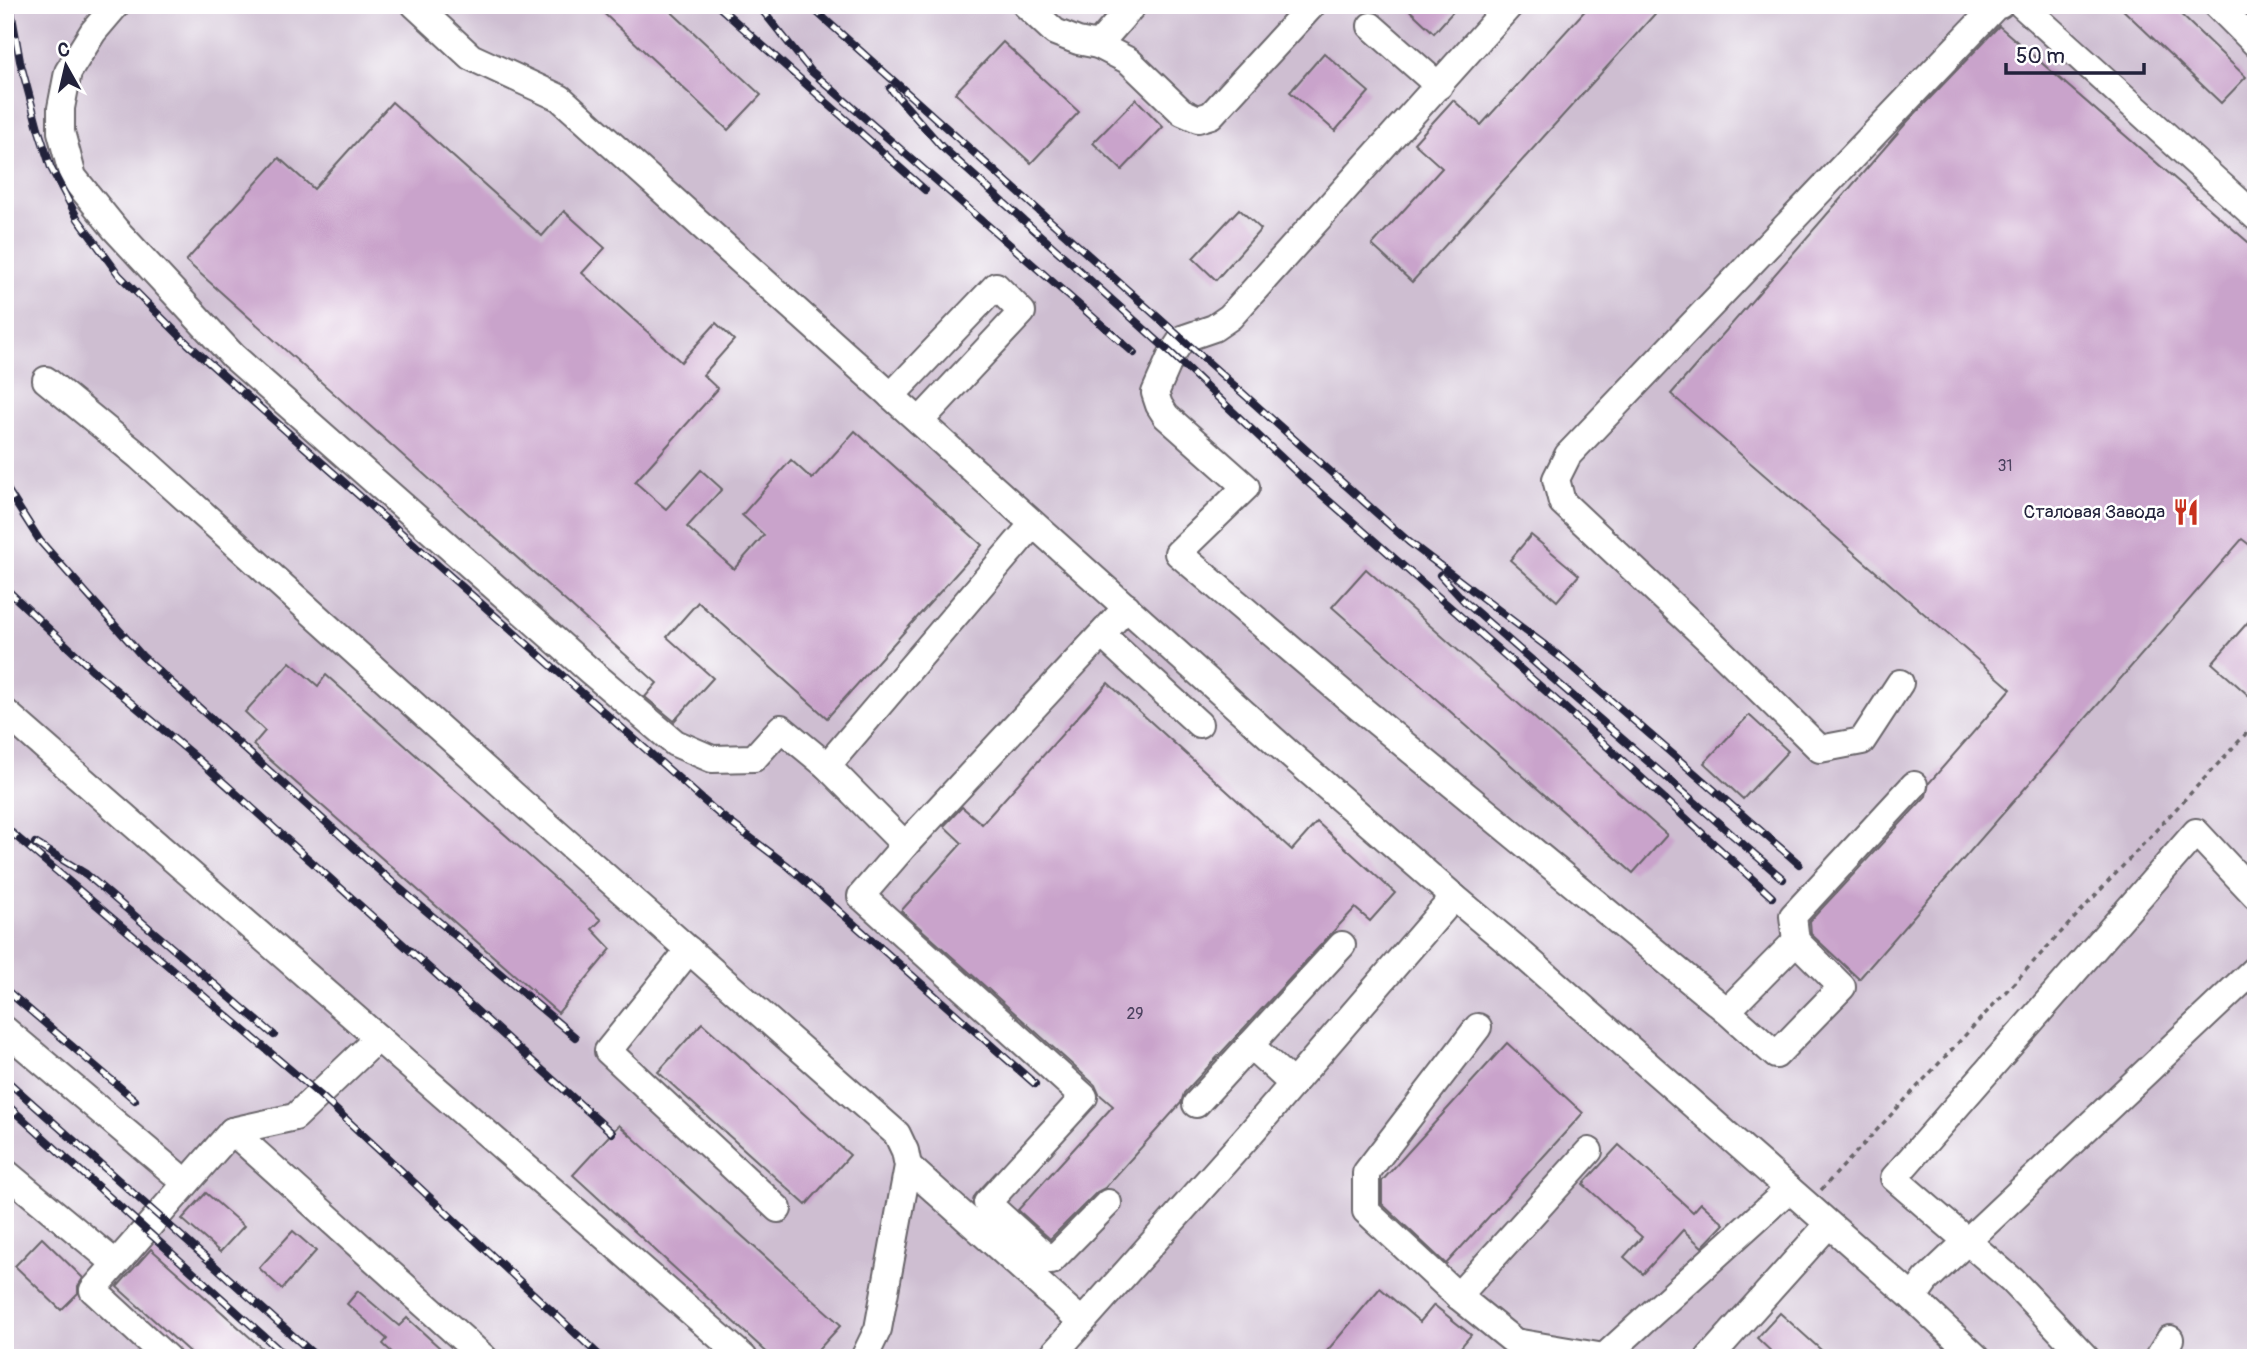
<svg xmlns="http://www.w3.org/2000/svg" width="2261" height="1363" viewBox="0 0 2261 1363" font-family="Pangolin,sans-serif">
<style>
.industrial{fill:#cebed1}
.building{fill:#c9a3cb}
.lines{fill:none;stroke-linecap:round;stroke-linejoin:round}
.minor-casing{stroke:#69656a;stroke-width:30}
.path{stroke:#69656a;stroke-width:3.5;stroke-dasharray:5 5;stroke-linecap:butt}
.minor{stroke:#fff;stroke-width:26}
.rail-casing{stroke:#22223b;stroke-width:8}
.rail{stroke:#fff;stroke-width:5;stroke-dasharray:16;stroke-linecap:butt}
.labels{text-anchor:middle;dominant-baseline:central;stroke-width:5;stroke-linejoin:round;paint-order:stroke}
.number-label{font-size:16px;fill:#4c425f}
.poi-label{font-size:19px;fill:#22223b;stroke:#fff;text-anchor:end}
</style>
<rect width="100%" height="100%" fill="#fff"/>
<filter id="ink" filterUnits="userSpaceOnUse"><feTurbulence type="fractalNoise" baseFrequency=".0143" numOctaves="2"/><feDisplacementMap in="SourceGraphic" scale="14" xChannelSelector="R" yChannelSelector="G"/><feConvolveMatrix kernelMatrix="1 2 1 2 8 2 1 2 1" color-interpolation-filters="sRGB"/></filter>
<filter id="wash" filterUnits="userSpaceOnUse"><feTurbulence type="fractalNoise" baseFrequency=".00686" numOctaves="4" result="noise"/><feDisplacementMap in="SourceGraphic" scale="28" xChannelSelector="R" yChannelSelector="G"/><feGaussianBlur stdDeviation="1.57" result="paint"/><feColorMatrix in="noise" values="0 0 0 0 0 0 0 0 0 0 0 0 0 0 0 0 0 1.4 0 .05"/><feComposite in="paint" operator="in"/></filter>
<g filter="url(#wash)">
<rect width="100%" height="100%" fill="#eee1c0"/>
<rect class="industrial" x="5" y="5" width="2251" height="1353"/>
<g id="blocks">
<g class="building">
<polygon points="595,5 664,5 761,95 728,130"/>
<polygon points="1404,5 1459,5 1434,33"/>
<polygon points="1590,5 1663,5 1412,282 1372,245 1442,168 1414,143 1453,100 1481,125"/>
<polygon points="2118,5 2171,5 2246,77 2221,103"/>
<polygon points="1999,26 2256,249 2256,550 2242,539 1859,979 1811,934 1810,921 1926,796 1929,783 2011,689 1671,394 1908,121"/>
<polygon points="1003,42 1079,112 1031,163 955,93"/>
<polygon points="1324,53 1369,92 1335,131 1290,92"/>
<polygon points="1136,99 1163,127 1122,170 1093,143"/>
<polygon points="392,102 542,236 564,211 605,248 582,273 681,362 716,323 734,340 703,375 718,389 635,482 666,509 701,470 722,489 687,527 734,569 764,535 742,515 791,460 812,479 855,431 982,545 827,718 698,602 667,637 713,678 674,721 645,697 657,683 186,261 279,158 314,189"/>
<polygon points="1239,209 1261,229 1216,280 1193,258"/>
<polygon points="1531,535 1579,575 1557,601 1510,560"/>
<polygon points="1366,569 1667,835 1633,873 1332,607"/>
<polygon points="2256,613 2256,702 2212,663"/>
<polygon points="290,662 318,686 326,675 601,920 592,929 611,949 558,1013 253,745 265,731 245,712"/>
<polygon points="1108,683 1292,850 1317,822 1395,893 1370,921 1355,908 1184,1093 1181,1103 1105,1188 1097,1192 1050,1239 1018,1210 1113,1106 1099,1094 1095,1085 901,911 962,843 944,826 962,807 982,824"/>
<polygon points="1749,715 1788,751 1743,799 1704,763"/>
<polygon points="702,1023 850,1155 806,1205 658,1072"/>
<polygon points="1507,1043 1583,1113 1446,1264 1382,1204 1382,1181"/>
<polygon points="619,1125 841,1325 811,1358 773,1358 573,1175"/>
<polygon points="1619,1145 1693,1212 1701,1203 1724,1224 1702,1247 1683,1230 1643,1274 1624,1257 1642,1237 1583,1184"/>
<polygon points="206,1193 244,1226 220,1252 182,1219"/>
<polygon points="293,1231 316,1251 282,1289 259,1268"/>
<polygon points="42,1238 83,1278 78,1286 78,1293 61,1310 15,1266"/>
<polygon points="151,1249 273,1358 196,1358 117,1287"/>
<polygon points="1380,1288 1420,1322 1434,1305 1471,1335 1452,1358 1321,1358"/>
<polygon points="358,1291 399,1326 407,1318 451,1358 398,1358 383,1344 387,1339 347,1304"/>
<polygon points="1780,1313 1830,1358 1778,1358 1757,1338"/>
</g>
</g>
</g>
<g filter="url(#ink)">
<use href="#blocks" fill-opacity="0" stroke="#69656a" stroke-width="2"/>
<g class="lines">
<defs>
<g id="minor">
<polyline points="116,5 93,32 68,72 61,108 61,132 73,177 115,229 233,356 590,671 675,743 712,759 754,758 781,728 827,766 1033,524"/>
<polyline points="415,5 471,57 560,98 1287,752 1454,897"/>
<polyline points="1026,5 1055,32 1078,41 1098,45 1129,61 1182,112 1198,119 1211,115 1312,5"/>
<polyline points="1510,5 1230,317 1214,328 1182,339 1172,354 1155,393 1159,405 1166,416 1246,487 1178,553 1360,708 1727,1011 1776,1055 1842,987 1796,941 1727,1011"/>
<polyline points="2022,5 2256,217"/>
<polyline points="2217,5 2256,44"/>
<polyline points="1371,26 1439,86"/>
<polyline points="1098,45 1133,5"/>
<polyline points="46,380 140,457 519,800 897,1134 905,1151 908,1166 878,1329 864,1358"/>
<polyline points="891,396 996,286 1022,312 920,421"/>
<polyline points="1102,635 1199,724"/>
<polyline points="1900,683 1862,741 1820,749 1709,640 1562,502 1556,479 1568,455 1996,6 2000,5"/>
<polyline points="5,712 744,1358"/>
<polyline points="827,766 905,845 861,896 1084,1097 987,1203 1051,1261 1108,1203"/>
<polyline points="905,845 1127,607"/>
<polyline points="1796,941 1793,916 1914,785"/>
<polyline points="689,950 608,1051 778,1209"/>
<polyline points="1478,1027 1366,1173 1366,1211 1458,1296 1515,1342 1604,1357 1789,1189"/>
<polyline points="5,1030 186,1183"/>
<polyline points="1250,1045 1293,1084"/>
<polyline points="1196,1104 1342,945"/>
<polyline points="232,1131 484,1358"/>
<polyline points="908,1166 1082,1322"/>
<polyline points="5,1172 115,1263"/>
<polyline points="1458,1296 1589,1151"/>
<polyline points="1913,1298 1926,1280 2256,968"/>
<polyline points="167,1358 93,1290 232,1131 295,1117 378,1038"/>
<polyline points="1050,1358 1248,1136 1454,897 1515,948 1913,1298 1977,1358"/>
<polyline points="1709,1358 1828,1225"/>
<polyline points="2086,1358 2012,1280 1894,1178 2196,832 2256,896"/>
<polyline points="2158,1358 2170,1339"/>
</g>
</defs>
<use href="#minor" class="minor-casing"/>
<g class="path">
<polyline points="1821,1190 2256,723"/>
<polyline points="2251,1358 2256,1347"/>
</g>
<use href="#minor" class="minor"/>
<defs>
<g id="rail">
<polyline points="10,5 20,61 38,128 51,168 78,219 119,275 188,344 407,538 719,814 788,866 1035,1084"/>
<polyline points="717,5 925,190"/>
<polyline points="758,5 811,71 1134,353"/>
<polyline points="809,5 1409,542 1563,659 1799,864"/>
<polyline points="890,88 941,146 1172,354 1304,479 1565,708 1772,897"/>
<polyline points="5,486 40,541 142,656 391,881 575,1037"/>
<polyline points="1440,575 1465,602 1783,879"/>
<polyline points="5,588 96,673 200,761 612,1133"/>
<polyline points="5,827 320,1095 602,1358"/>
<polyline points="35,843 86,874 274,1035"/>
<polyline points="5,989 135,1100"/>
<polyline points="5,1079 318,1358"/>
<polyline points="5,1103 288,1358"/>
<polyline points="5,1357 6,1358"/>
</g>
</defs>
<use href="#rail" class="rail-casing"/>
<use href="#rail" class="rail"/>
</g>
</g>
<defs>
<symbol id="restaurant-bare" viewBox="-9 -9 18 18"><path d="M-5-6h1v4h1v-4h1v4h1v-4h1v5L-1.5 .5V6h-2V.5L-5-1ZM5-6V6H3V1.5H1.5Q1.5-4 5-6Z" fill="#c8321e" stroke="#fff" stroke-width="2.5" paint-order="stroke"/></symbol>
</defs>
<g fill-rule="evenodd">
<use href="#restaurant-bare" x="2167" y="493" width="38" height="38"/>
</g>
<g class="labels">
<g class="number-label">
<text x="2005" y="466">31</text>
<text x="1135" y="1014">29</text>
</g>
<g class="poi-label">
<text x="2165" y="512">Сталовая Завода</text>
</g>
</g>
<rect width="2261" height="1363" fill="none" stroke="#fff" stroke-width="28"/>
<g transform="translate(66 66) rotate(352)" stroke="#ffffff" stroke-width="5" paint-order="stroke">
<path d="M0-5L12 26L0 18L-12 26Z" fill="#22223b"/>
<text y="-10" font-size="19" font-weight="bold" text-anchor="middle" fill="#22223b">С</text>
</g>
<path d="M2006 63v10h138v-10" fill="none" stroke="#22223b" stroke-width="3.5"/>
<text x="2016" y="63" font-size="21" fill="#22223b" stroke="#ffffff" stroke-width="5" paint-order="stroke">50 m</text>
</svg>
